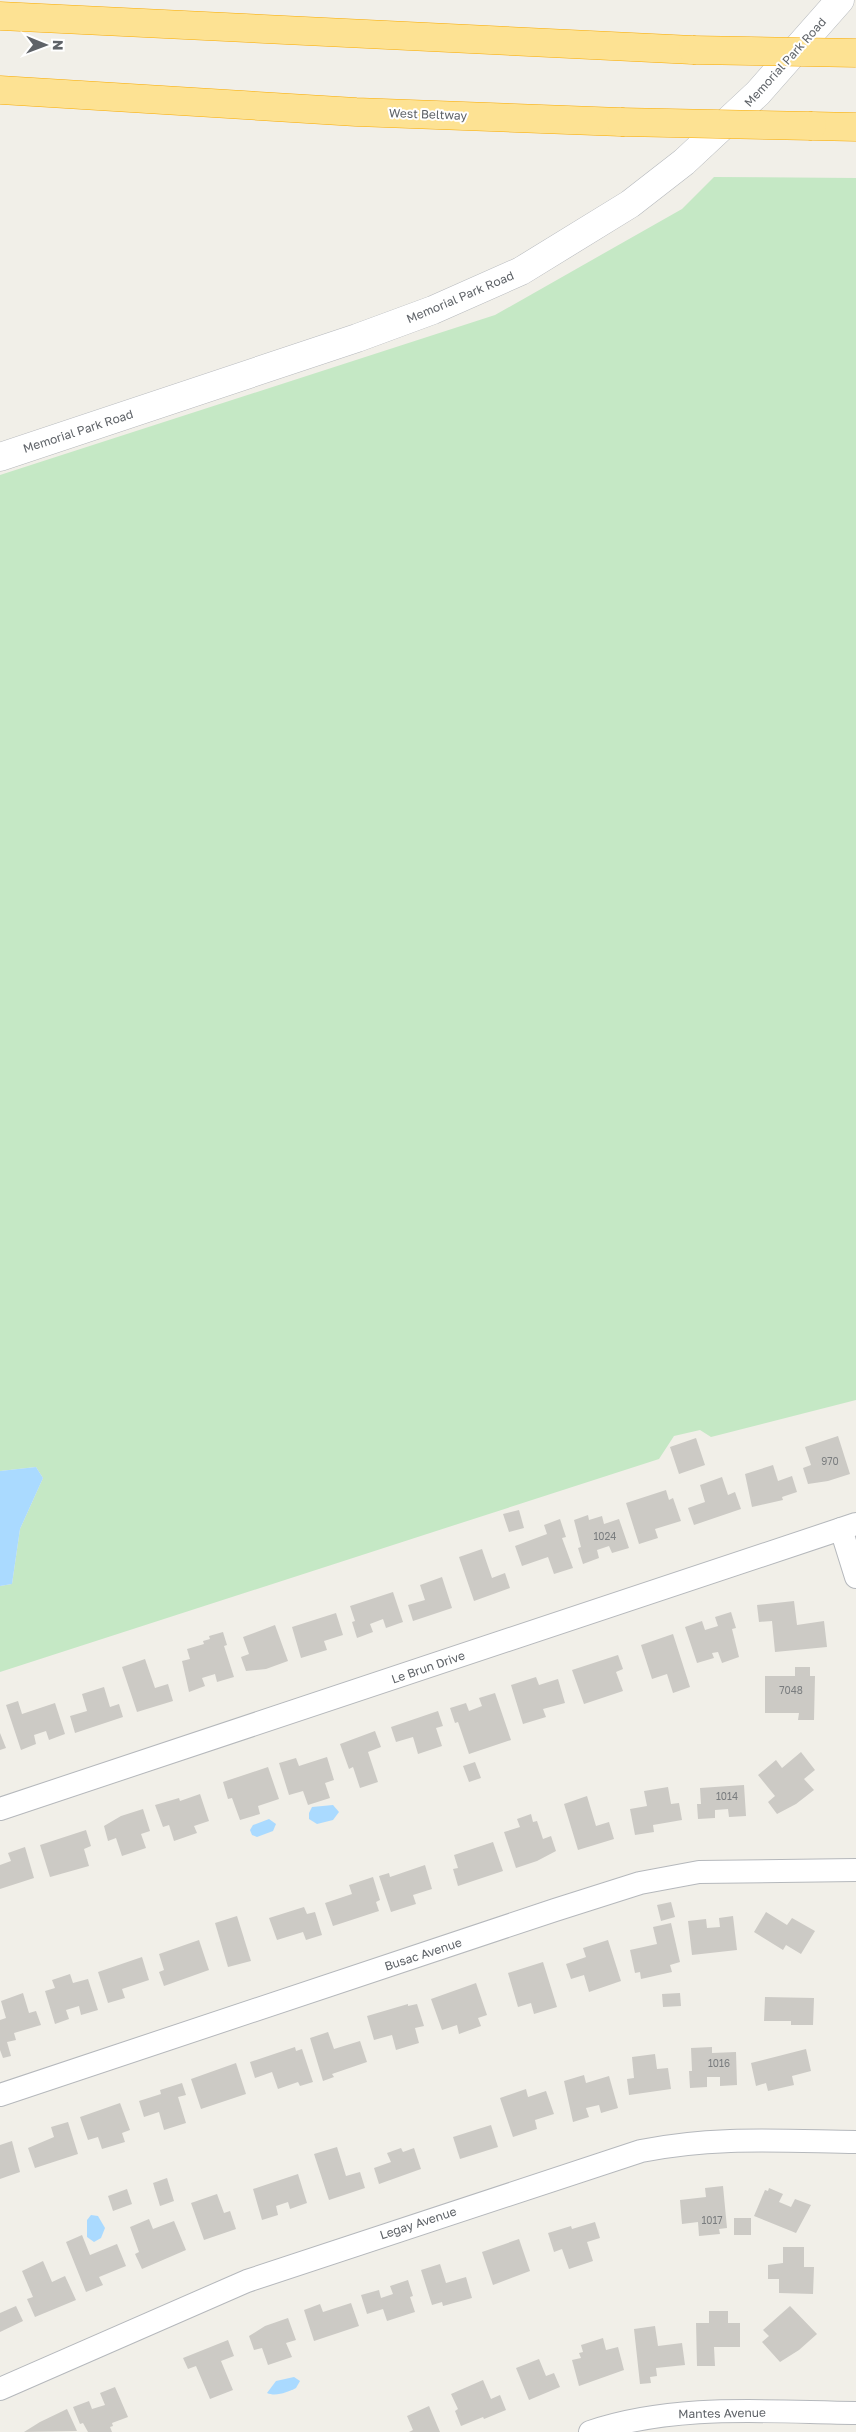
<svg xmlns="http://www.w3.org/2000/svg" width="856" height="2432" viewBox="0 0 856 2432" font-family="'Golos Text',sans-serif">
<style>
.green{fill:#c5e8c5}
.water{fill:#aadaff}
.building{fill:#cccac5}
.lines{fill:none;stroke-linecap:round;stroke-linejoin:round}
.minor-casing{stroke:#b5b8bc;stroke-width:24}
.tertiary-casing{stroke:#b5b8bc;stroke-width:29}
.motorway-casing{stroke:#f9ab00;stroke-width:29}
.minor{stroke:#fff;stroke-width:22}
.tertiary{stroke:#fff;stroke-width:28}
.motorway{stroke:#fde293;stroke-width:28}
.motorway-bridge-casing{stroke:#f9ab00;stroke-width:29;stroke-linecap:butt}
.motorway-bridge{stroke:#fde293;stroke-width:28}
.labels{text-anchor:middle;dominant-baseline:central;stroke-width:4;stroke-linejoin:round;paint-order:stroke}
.number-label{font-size:10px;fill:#7a7d7f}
.street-label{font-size:12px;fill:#5f6368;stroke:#fff}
</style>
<rect width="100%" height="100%" fill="#f1efe8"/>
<polygon class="green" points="714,177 856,178 856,1400 711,1437 700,1430 674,1436 659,1459 0,1672 0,1586 12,1584 20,1529 43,1478 36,1467 0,1471 0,475 495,315 682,209"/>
<g class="water">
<polygon points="36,1467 43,1478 20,1529 12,1584 0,1586 0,1471"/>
<polygon points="333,1805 339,1812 333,1820 317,1824 309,1819 309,1813 312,1807"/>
<polygon points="269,1819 276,1824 273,1831 257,1837 252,1835 250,1830 253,1825"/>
<polygon points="91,2215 98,2216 105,2228 101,2238 94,2242 87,2237 87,2220"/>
<path d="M294 2377 300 2381 296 2388C288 2392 276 2397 267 2393L276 2381Z"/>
</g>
<g class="building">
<polygon points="838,1436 850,1474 828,1481 808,1484 803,1468 811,1465 805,1447"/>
<polygon points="696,1438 705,1465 679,1474 670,1447"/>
<polygon points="773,1465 778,1481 792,1476 797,1492 782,1497 783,1500 752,1507 745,1474"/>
<polygon points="722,1477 728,1495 735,1492 741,1509 694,1525 688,1508 705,1502 700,1485"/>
<polygon points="666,1490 669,1500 673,1498 681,1521 655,1529 658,1538 639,1544 626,1503"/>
<polygon points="519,1510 524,1528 509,1532 503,1514"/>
<polygon points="588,1515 589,1520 602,1516 604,1524 619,1519 629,1548 612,1553 609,1546 597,1550 599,1558 583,1564 578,1548 581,1547 574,1520"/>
<polygon points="560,1519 566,1537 562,1538 573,1568 554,1574 548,1557 522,1566 515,1546 547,1534 544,1525"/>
<polygon points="482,1549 492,1578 505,1573 510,1588 474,1601 459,1557"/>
<polygon points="442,1577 452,1608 413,1621 408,1605 425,1600 420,1585"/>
<polygon points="393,1592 403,1622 386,1628 383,1619 370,1624 373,1632 357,1638 352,1622 355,1621 350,1606"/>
<polygon points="794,1601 797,1625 824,1621 827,1647 775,1652 772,1621 759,1622 757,1605"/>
<polygon points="731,1612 736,1628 732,1629 739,1657 722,1663 718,1652 712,1653 714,1658 697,1663 685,1627 702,1621 705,1630 718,1626 715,1617"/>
<polygon points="336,1613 343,1635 324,1641 327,1650 301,1658 292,1627"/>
<polygon points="275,1625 288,1661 266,1669 246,1671 241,1657 249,1654 243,1637"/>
<polygon points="223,1632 227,1645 224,1646 234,1677 217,1682 215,1674 202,1678 205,1686 189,1692 182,1661 190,1659 187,1649 204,1644 203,1641 210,1639 209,1636"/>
<polygon points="673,1634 690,1687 673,1693 667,1674 652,1679 641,1645"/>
<polygon points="618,1655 623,1669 616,1672 623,1691 584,1704 572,1670"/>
<polygon points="145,1659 155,1688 168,1684 173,1701 137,1712 122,1667"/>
<polygon points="795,1667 810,1667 810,1676 815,1676 814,1720 798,1720 799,1713 765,1713 765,1676 795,1676"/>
<polygon points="536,1677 539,1685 558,1679 565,1703 543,1709 546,1717 523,1724 511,1685"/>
<polygon points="104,1687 110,1707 119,1704 123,1717 75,1733 70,1716 87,1711 82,1694"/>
<polygon points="495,1693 511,1740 469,1754 458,1722 455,1723 450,1708 466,1703 469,1711 482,1706 479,1698"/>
<polygon points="18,1701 22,1714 55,1703 65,1734 49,1740 46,1731 34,1735 36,1744 21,1750 6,1705"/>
<polygon points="438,1711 443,1726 436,1728 442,1746 418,1754 413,1737 396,1742 391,1727"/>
<polygon points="375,1731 381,1747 368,1752 378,1782 360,1788 353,1767 349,1769 340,1744"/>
<polygon points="0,1733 6,1748 0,1750"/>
<polygon points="801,1752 815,1770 804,1779 814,1790 796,1804 777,1814 768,1802 775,1796 758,1775 776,1760 782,1768"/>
<polygon points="327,1757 334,1780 325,1783 330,1798 308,1805 303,1791 289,1795 279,1763 296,1758 299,1766"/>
<polygon points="475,1762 481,1778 469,1782 463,1766"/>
<polygon points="268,1767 279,1799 258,1806 260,1814 240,1820 232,1798 228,1799 223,1782"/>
<polygon points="744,1785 746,1816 729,1817 728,1809 715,1810 715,1818 698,1819 697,1804 701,1804 700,1788"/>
<polygon points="668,1787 671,1804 679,1803 682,1820 653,1825 654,1832 635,1835 630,1809 647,1806 644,1791"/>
<polygon points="200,1794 209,1821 194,1826 197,1833 174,1841 169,1825 163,1827 155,1805 179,1798 180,1801"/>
<polygon points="587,1796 596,1826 609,1822 614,1839 578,1850 564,1804"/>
<polygon points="143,1809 150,1831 141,1834 146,1848 122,1856 116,1838 108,1841 104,1826 121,1816"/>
<polygon points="531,1814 533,1822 537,1821 543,1839 551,1836 556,1851 537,1861 516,1868 504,1832 520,1827 517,1819"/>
<polygon points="86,1830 91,1846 84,1849 89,1866 50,1877 40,1845"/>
<polygon points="493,1842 503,1871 458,1886 453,1869 458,1868 454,1855"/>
<polygon points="25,1847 34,1878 0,1889 0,1865 11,1861 8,1853"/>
<polygon points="425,1865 432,1889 413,1895 416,1904 391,1912 379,1876 389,1873 390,1877"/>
<polygon points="373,1877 380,1900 376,1902 379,1911 333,1926 325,1903 352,1894 349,1885"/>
<polygon points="671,1902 675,1917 661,1921 657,1905"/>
<polygon points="304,1907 307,1914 315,1912 322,1935 306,1940 303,1932 277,1940 269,1918"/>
<polygon points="766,1912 787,1925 792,1918 815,1931 801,1954 786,1945 783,1950 754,1932"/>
<polygon points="237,1916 251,1961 228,1967 215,1923"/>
<polygon points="733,1916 737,1950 692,1955 688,1921 706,1919 707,1928 720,1927 719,1918"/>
<polygon points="671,1923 680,1962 670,1965 672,1972 641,1979 640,1972 635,1973 630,1950 657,1944 653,1927"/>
<polygon points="199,1940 209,1970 164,1986 159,1972 164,1970 159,1954"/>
<polygon points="608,1940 621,1981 589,1992 584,1975 571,1979 566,1964 586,1957 583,1948"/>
<polygon points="142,1957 149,1980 122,1989 125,1998 108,2003 98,1972"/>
<polygon points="543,1962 557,2007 534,2014 531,2003 518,2007 508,1973"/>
<polygon points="70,1974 73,1983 88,1979 98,2010 81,2015 79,2006 66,2010 69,2019 55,2024 45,1991 55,1988 52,1980"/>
<polygon points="476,1983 487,2015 478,2018 481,2026 459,2034 457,2025 442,2030 431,1999"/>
<polygon points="23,1993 29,2013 36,2011 41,2025 14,2033 16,2040 7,2042 11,2056 3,2058 0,2050 0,2020 6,2018 1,2001"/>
<polygon points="680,1993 681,2006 663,2007 662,1994"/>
<polygon points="765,1997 814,1998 813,2025 791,2025 791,2021 764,2021"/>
<polygon points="408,2004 408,2006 417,2004 424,2026 415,2028 419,2043 396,2050 392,2035 374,2040 367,2016"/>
<polygon points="328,2032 334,2049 360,2041 367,2062 332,2074 334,2077 323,2081 310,2038"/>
<polygon points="295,2047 296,2051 302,2049 313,2082 300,2086 298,2082 278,2089 272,2072 255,2078 250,2062"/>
<polygon points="712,2047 712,2053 736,2052 737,2085 720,2086 720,2077 707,2077 707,2087 690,2088 689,2071 692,2071 691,2048"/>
<polygon points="806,2049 811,2071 792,2076 794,2085 768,2091 766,2083 756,2086 751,2063"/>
<polygon points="655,2054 657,2069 668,2068 671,2089 629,2095 627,2079 634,2078 632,2057"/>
<polygon points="236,2063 246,2094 201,2109 191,2079"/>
<polygon points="584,2075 586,2083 609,2076 618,2108 601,2113 599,2105 586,2108 589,2117 573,2122 564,2081"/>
<polygon points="182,2083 186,2095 178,2097 186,2123 164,2130 159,2112 144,2117 139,2101 161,2094 160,2090"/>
<polygon points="526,2089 528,2097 546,2091 554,2114 535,2120 537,2129 513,2137 500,2098"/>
<polygon points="120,2103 130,2130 122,2133 125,2142 102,2149 98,2137 88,2140 80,2117"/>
<polygon points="68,2122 78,2154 35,2168 28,2148 54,2137 51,2127"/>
<polygon points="491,2125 498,2147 460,2159 453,2137"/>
<polygon points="12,2141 20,2172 0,2179 0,2145"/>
<polygon points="337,2147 346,2176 360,2172 365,2188 329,2200 314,2154"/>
<polygon points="401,2148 403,2152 414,2148 421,2169 379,2184 374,2168 391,2162 387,2153"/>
<polygon points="298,2174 307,2203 290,2209 288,2202 276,2206 278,2215 262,2220 253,2189"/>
<polygon points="167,2178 174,2201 160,2206 153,2183"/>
<polygon points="723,2186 727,2228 719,2229 720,2234 699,2236 698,2222 682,2224 680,2200 706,2197 705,2188"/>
<polygon points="769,2188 783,2194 779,2202 791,2207 795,2199 811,2205 796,2233 754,2216 765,2190 768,2191"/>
<polygon points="127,2189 132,2204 113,2211 108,2196"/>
<polygon points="217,2194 224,2213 230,2211 236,2229 204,2240 191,2203"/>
<rect x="734" y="2218" width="17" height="17"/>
<polygon points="149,2219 153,2229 174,2221 186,2250 142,2269 135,2254 139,2252 130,2227"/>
<polygon points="595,2222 600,2238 587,2242 593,2261 569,2269 562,2249 554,2252 548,2233 571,2226 572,2229"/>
<polygon points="82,2235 90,2255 117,2244 126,2266 99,2277 103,2285 86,2292 66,2242"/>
<polygon points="519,2239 530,2271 493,2285 482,2252"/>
<polygon points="783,2247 804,2247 804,2267 814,2267 813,2294 779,2293 779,2279 768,2279 768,2265 783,2263"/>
<polygon points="43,2261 52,2282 65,2276 76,2300 35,2317 27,2299 33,2297 22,2271"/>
<polygon points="440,2264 446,2283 466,2277 472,2298 443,2306 442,2302 432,2305 421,2270"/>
<polygon points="408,2280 413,2296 410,2297 415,2312 387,2321 383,2309 367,2314 361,2295 379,2290 381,2298 393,2294 390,2286"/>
<polygon points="351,2303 359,2326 314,2341 304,2310 320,2304 323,2312"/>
<polygon points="16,2306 23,2321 0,2332 0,2313"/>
<polygon points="790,2306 817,2334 799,2350 780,2362 762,2342 769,2336 763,2330"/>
<polygon points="709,2311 728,2311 728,2323 740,2323 740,2347 714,2347 715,2366 697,2366 696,2323 709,2323"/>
<polygon points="288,2318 296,2340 286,2343 292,2357 268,2365 262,2348 254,2350 249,2336 265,2326"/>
<polygon points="655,2326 658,2346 682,2343 685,2365 656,2368 657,2376 650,2377 651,2383 640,2384 634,2329"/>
<polygon points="603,2338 606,2350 618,2347 624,2370 579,2386 572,2360 581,2358 579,2353 583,2352 581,2345"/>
<polygon points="228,2340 234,2356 221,2361 233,2390 210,2399 196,2366 188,2369 183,2358"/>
<polygon points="539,2359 546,2376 554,2373 560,2387 529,2400 516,2368"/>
<polygon points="483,2380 491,2399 500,2395 506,2410 484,2419 483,2417 461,2426 455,2411 458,2409 451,2394"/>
<polygon points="115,2387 128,2417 112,2423 113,2426 110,2427 112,2432 88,2432 83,2423 80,2424 73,2407 89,2401 92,2409 105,2405 100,2393"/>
<polygon points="429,2406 440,2432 409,2432 413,2430 407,2416"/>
<polygon points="67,2409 77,2431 24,2432 40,2422"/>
</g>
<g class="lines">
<defs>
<g id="minor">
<polyline points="841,1529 856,1577"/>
<polyline points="0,1809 856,1524"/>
<polyline points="0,2095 555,1910 640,1883 699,1872 856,1870"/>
<path d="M0 2389 247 2281 641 2151C714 2136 783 2141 856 2142"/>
<path d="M590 2432C675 2403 768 2412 856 2413"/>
</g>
<polyline id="tertiary" points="0,457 357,338 433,310 521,271 630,204 684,162 758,93 840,0"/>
<g id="motorway">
<polyline points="0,16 693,50"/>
<polyline points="0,90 356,112 621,122"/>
<polyline points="812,126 856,127"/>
</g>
</defs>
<use href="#minor" class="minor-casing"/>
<use href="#tertiary" class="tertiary-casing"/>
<use href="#motorway" class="motorway-casing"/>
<use href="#minor" class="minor"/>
<use href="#tertiary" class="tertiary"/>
<use href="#motorway" class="motorway"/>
<defs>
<g id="motorway-bridge">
<polyline points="693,50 856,53"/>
<polyline points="621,122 812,126"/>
</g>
</defs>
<use href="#motorway-bridge" class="motorway-bridge-casing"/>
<use href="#motorway-bridge" class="motorway-bridge"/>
</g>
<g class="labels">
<g class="number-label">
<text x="830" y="1461">970</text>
<text x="605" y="1536">1024</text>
<text x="791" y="1690">7048</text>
<text x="727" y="1796">1014</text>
<text x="719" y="2063">1016</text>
<text x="712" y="2220">1017</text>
</g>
<g class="street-label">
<text transform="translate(785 62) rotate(-48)">Memorial Park Road</text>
<text transform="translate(428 114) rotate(2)">West Beltway</text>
<text transform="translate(460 297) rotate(-23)">Memorial Park Road</text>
<text transform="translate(78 431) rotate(-18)">Memorial Park Road</text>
<text transform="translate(428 1667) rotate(-19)">Le Brun Drive</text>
<text transform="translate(423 1954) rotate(-18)">Busac Avenue</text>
<text transform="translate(418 2223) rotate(-18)">Legay Avenue</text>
<text transform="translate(722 2413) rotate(-1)">Mantes Avenue</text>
</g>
</g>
<g transform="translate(45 45) rotate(91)" stroke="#ffffff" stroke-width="4" paint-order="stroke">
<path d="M0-4L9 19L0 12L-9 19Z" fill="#5f6368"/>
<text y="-8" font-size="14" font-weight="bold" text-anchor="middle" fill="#5f6368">N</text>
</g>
</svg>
